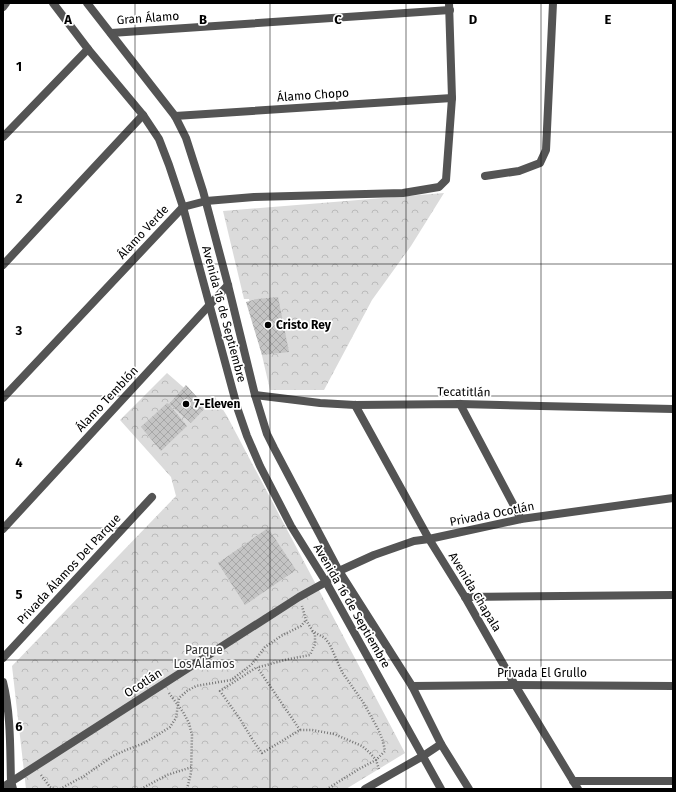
<svg xmlns="http://www.w3.org/2000/svg" width="676" height="792" viewBox="0 0 676 792" font-family="'Fira Sans',sans-serif">
<style>
.park{fill:url(#park-crowns)}
.building{fill:url(#building-cross-hatch)}
.lines{fill:none;stroke-linecap:round;stroke-linejoin:round}
.path{stroke:#767676;stroke-width:2.5;stroke-dasharray:1 2;stroke-linecap:butt}
.pedestrian{stroke:#545454;stroke-width:8}
.minor{stroke:#545454;stroke-width:8}
.tertiary{stroke:#545454;stroke-width:8}
.grid{fill:none;stroke:#000;stroke-width:1;stroke-opacity:0.55}
.poi-dot{fill:#000;stroke:#fff;stroke-width:1.5}
.labels{text-anchor:middle;dominant-baseline:central;stroke-width:3.5;stroke-linejoin:round;paint-order:stroke}
.street-label{font-size:12px;fill:#000;stroke:#fff}
.poi-label{font-size:12px;font-weight:bold;fill:#000;stroke:#fff;text-anchor:start}
.park-label{font-size:12px;fill:#323232;stroke:#fff}
.grid-label{font-size:13px;text-anchor:middle;font-weight:bold;fill:#000;stroke:#fff;stroke-width:3.5;stroke-linejoin:round;paint-order:stroke}
</style>
<defs>
<pattern id="park-crowns" width="20" height="18" patternUnits="userSpaceOnUse"><rect width="20" height="18" fill="#dbdbdb"/><path d="M2 6a3 3 0 1 1 6 0M12 15a3 3 0 1 1 6 0" fill="none" stroke="#bababa"/></pattern>
<pattern id="building-cross-hatch" width="8" height="8" patternUnits="userSpaceOnUse"><rect width="8" height="8" fill="#c4c4c4"/><path d="M0 0l8 8M0 8l8-8" fill="none" stroke="#a7a7a7"/></pattern>
</defs>
<rect width="100%" height="100%" fill="#fff"/>
<g class="park">
<polygon points="444,193 411,246 372,300 324,390 270,390 249,299 244,299 223,211"/>
<polygon points="167,373 206,407 215,397 227,416 405,753 346,789 26,789 12,666 176,496 171,477 120,420"/>
</g>
<g class="building">
<polygon points="278,297 289,352 262,355 246,302 257,299"/>
<polygon points="186,385 206,407 191,423 169,404 187,426 161,451 141,427 167,403 169,404"/>
<polygon points="268,528 296,570 245,605 218,563"/>
</g>
<g class="lines">
<g class="path">
<polyline points="312,631 325,638 330,645 342,672 363,702 378,729 383,741 385,751 376,760 359,769 327,789"/>
<polyline points="259,667 289,659 310,655 315,644 315,635 306,620 302,606"/>
<polyline points="169,693 183,712 189,723 192,735 191,773 187,789"/>
<polyline points="300,730 257,667 220,691 240,719 254,742 262,753 300,730 312,730 334,734 362,746 370,753 376,760 379,769"/>
<polyline points="41,775 50,787 54,789"/>
<polyline points="60,789 84,776 113,756 126,750 142,744 156,736 170,727 176,718 179,698 187,691 196,686 231,680 242,672 252,664 265,647 281,636 301,626 306,620"/>
<polyline points="141,789 167,775 192,767"/>
</g>
<polyline class="pedestrian" points="3,787 299,597 326,582"/>
<g class="minor">
<polyline points="3,7 6,3"/>
<polyline points="111,33 450,10"/>
<polyline points="175,116 452,98"/>
<polyline points="3,137 88,49"/>
<polyline points="485,176 519,171 540,163 546,150 553,3"/>
<polyline points="3,265 143,115"/>
<polyline points="255,395 320,403 355,405 460,404 673,409"/>
<polyline points="3,398 183,207 206,201 254,197 403,193 439,187 446,180 452,98 449,3"/>
<polyline points="460,404 521,519"/>
<polyline points="355,405 429,539 465,597 515,685 578,789"/>
<polyline points="3,529 228,285"/>
<polyline points="326,582 339,571 374,555 414,541 429,539 521,519 673,498"/>
<polyline points="465,597 673,595"/>
<polyline points="3,658 152,497"/>
<path d="M3 682C11 714 10 748 11 781L13 789"/>
<polyline points="412,686 515,685 673,686"/>
<polyline points="573,781 673,781"/>
<polyline points="365,789 423,756 441,744"/>
</g>
<g class="tertiary">
<polyline points="53,3 88,49 143,115 159,139 169,165 183,207 238,410 247,436 260,466 291,526 326,582 441,789"/>
<polyline points="87,3 175,116 186,138 203,191 228,285 255,395 267,434 274,448 339,571 412,686 441,744 469,789"/>
</g>
</g>
<path class="grid" d="M135 3V789M270 3V789M406 3V789M541 3V789M3 132H673M3 264H673M3 396H673M3 528H673M3 660H673"/>
<g class="poi-dot">
<circle cx="268" cy="325" r="4"/>
<circle cx="186" cy="404" r="4"/>
</g>
<g class="labels">
<g class="street-label">
<text transform="translate(148 18) rotate(-4)">Gran Álamo</text>
<text transform="translate(313 95) rotate(-4)">Álamo Chopo</text>
<text transform="translate(143 232) rotate(-47)">Álamo Verde</text>
<text transform="translate(224 314) rotate(75)">Avenida 16 de Septiembre</text>
<text transform="translate(464 392) rotate(1)">Tecatitlán</text>
<text transform="translate(107 399) rotate(-47)">Álamo Temblón</text>
<text transform="translate(492 514) rotate(-11)">Privada Ocotlán</text>
<text transform="translate(69 569) rotate(-47)">Privada Álamos Del Parque</text>
<text transform="translate(475 592) rotate(59)">Avenida Chapala</text>
<text transform="translate(352 606) rotate(60)">Avenida 16 de Septiembre</text>
<text x="542" y="673">Privada El Grullo</text>
<text transform="translate(143 683) rotate(-33)">Ocotlán</text>
</g>
<g class="poi-label">
<text x="276" y="325">Cristo Rey</text>
<text x="194" y="404">7-Eleven</text>
</g>
<g class="park-label">
<text x="204" y="650">Parque<tspan x="204" dy="14">Los Alamos</tspan></text>
</g>
</g>
<g class="grid-label">
<text x="68" y="24">A</text>
<text x="203" y="24">B</text>
<text x="338" y="24">C</text>
<text x="473" y="24">D</text>
<text x="608" y="24">E</text>
<text x="19" y="71">1</text>
<text x="19" y="203">2</text>
<text x="19" y="335">3</text>
<text x="19" y="467">4</text>
<text x="19" y="599">5</text>
<text x="19" y="731">6</text>
</g>
<rect width="676" height="792" fill="none" stroke="#000000" stroke-width="8"/>
</svg>
